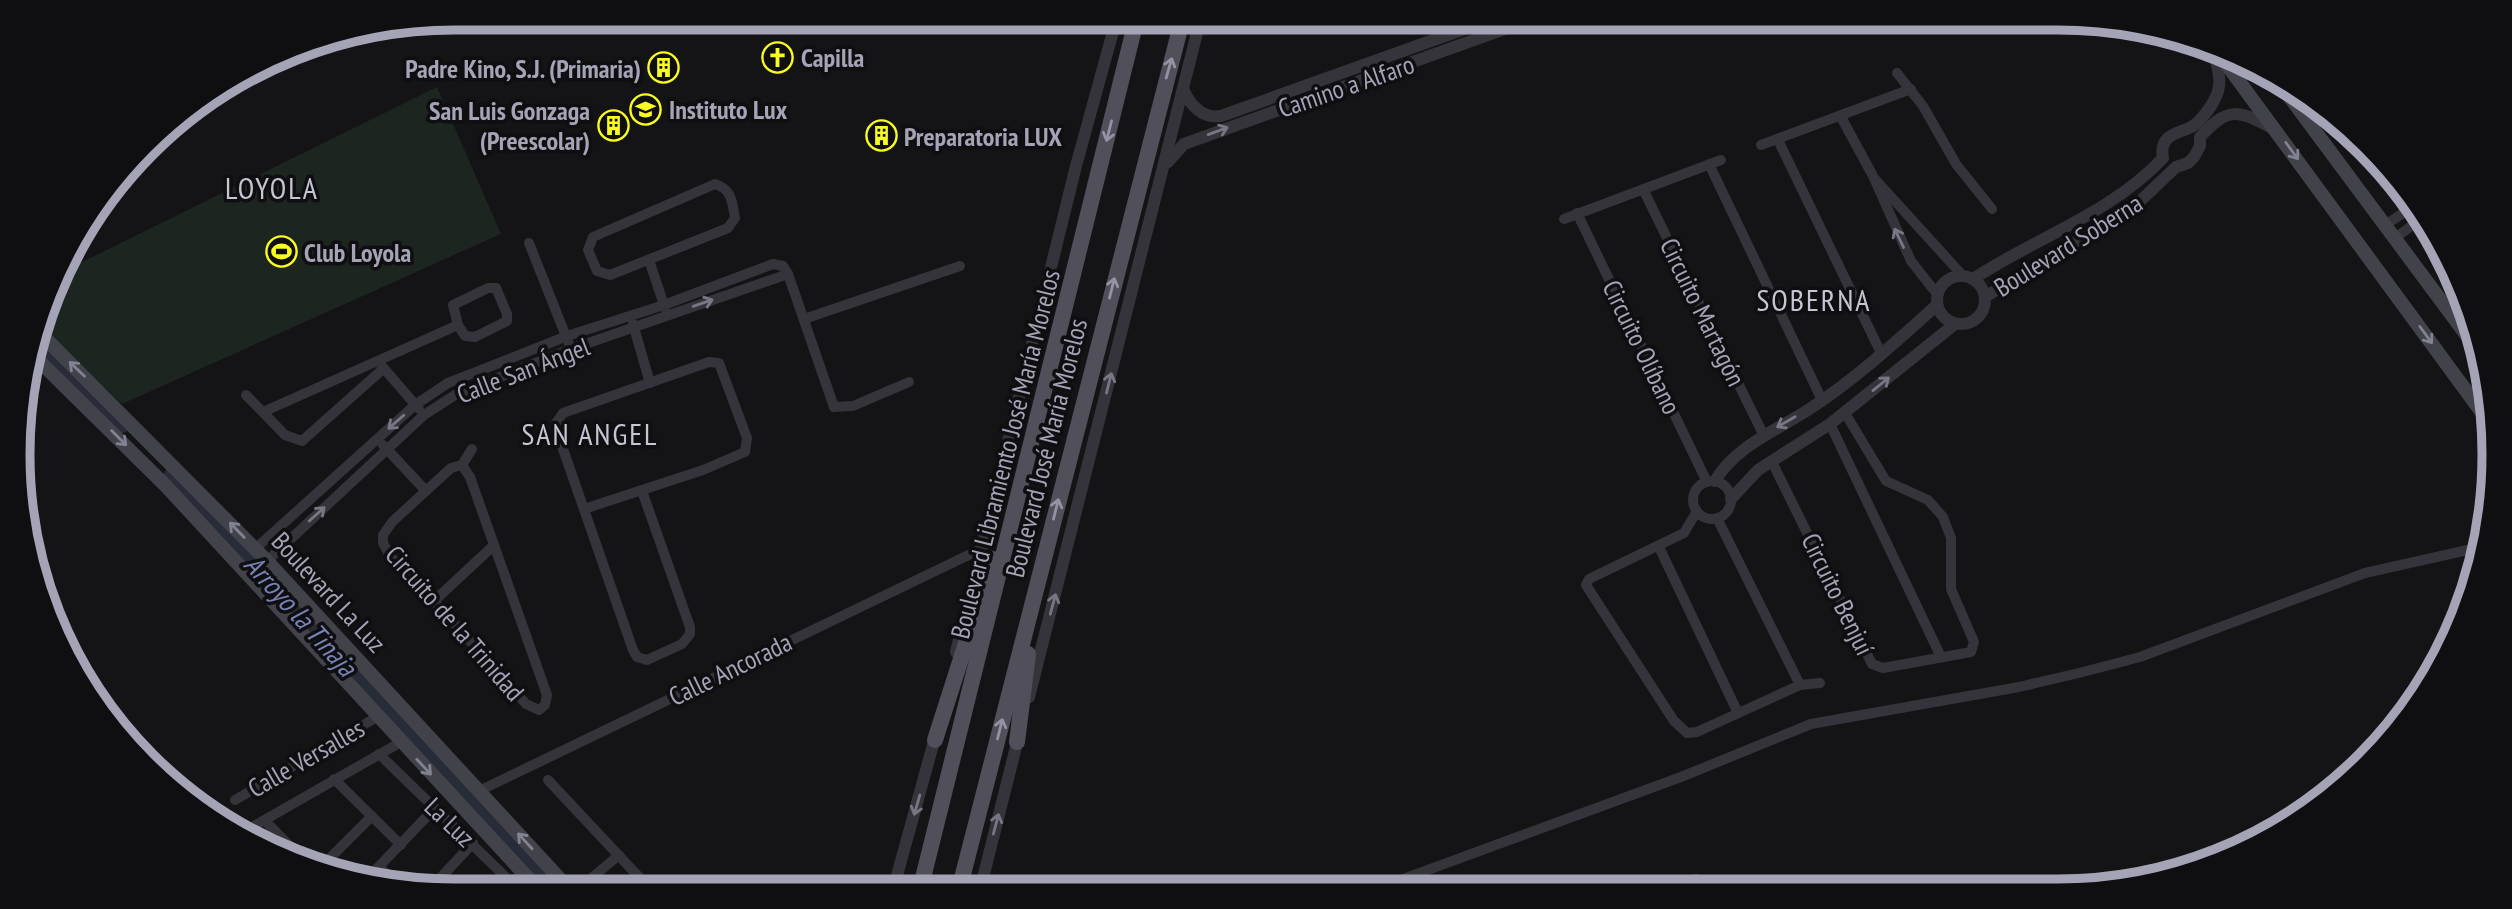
<svg xmlns="http://www.w3.org/2000/svg" width="2512" height="909" viewBox="0 0 2512 909" font-family="'PT Sans Narrow',sans-serif">
<style>
.green{fill:#1d2520}
.lines{fill:none;stroke-linecap:round;stroke-linejoin:round}
.river{stroke:#282c39;stroke-width:16}
.minor{stroke:#35343a;stroke-width:10}
.tertiary{stroke:#35343a;stroke-width:12}
.secondary{stroke:#42424a;stroke-width:14}
.primary{stroke:#514f59;stroke-width:16}
.oneway{stroke:#9393a3}
.oneway2{stroke:#787784}
.oneway3{stroke:#828290}
.labels{text-anchor:middle;dominant-baseline:central;stroke-width:7;stroke-linejoin:round;paint-order:stroke}
.poi-label{font-size:26px;font-weight:bold;fill:#a4a4b6;stroke:#0f0e10;text-anchor:start}
.street-label{font-size:26px;fill:#a4a4b6;stroke:#0f0e10}
.water-label{font-size:28px;font-style:italic;fill:#7883b4;stroke:#0f0e10}
.quarter-label{font-size:30px;letter-spacing:2px;fill:#c6c5d2;stroke:#0f0e10}
.rim{fill:none;stroke:#a4a4b6;stroke-width:9}
</style>
<rect width="100%" height="100%" fill="#141315"/>
<polygon class="green" points="437,87 501,234 122,404 44,330 64,271"/>
<g class="lines">
<g class="river">
<polyline points="38,347 122,425"/>
<polyline points="172,475 554,891"/>
</g>
<g class="minor">
<polyline points="1897,73 1923,106 1956,164 1992,209"/>
<polyline points="1841,117 1873,176 1911,261 1937,294"/>
<polyline points="1778,140 1881,353"/>
<polyline points="1761,145 1911,89"/>
<polyline points="2367,161 2370,160"/>
<polyline points="1709,164 1822,400"/>
<polyline points="1874,178 1963,276"/>
<path d="M715 184C732 189 732 202 735 218L728 228 610 275 597 271 588 250 593 237Z"/>
<polyline points="1643,189 1764,436"/>
<polyline points="1577,213 1707,482"/>
<polyline points="1564,219 1721,160"/>
<polyline points="2385,225 2411,208"/>
<polyline points="2395,238 2421,219"/>
<polyline points="529,243 571,349"/>
<polyline points="649,260 665,308"/>
<polygon points="488,288 496,288 507,314 507,321 475,337 465,336 458,325 453,305"/>
<polyline points="804,319 960,266"/>
<polyline points="633,324 650,383"/>
<polyline points="381,365 419,409"/>
<polyline points="246,395 285,435 302,441 383,369"/>
<polyline points="263,412 458,325"/>
<polyline points="1830,424 1941,657"/>
<polyline points="383,445 426,491"/>
<polyline points="1772,462 1872,664 1883,668 1971,652 1974,642 1951,589 1951,538 1943,517 1928,500 1886,481 1845,413"/>
<polyline points="462,465 470,477 547,695 545,705 539,710 526,704 434,601 390,556 383,543 383,535 392,522 451,468 462,465 472,449"/>
<circle cx="1712" cy="500" r="19"/>
<polyline points="584,509 703,470 745,452 747,438 719,363 709,362 563,413 556,423 556,429 633,650 637,657 647,660 682,644 690,634 690,627 642,491"/>
<polyline points="1697,511 1684,533 1589,579 1586,585 1674,721 1687,733 1697,732 1800,685 1820,683"/>
<polyline points="1717,518 1800,685"/>
<polyline points="1659,547 1738,713"/>
<polyline points="255,549 415,405 448,383 567,336 664,305 773,264 783,266 788,274 834,407 853,406 909,382"/>
<polyline points="267,561 424,415 455,395 571,349 788,274"/>
<polyline points="434,601 492,547"/>
<polyline points="379,754 520,891"/>
<polyline points="334,779 401,845"/>
<polyline points="548,780 652,891"/>
<polyline points="479,791 981,549"/>
<polyline points="235,800 377,717"/>
<polyline points="265,821 301,857"/>
<polyline points="247,830 401,742"/>
<polyline points="321,867 372,816"/>
<polyline points="379,867 399,884"/>
<polyline points="366,880 435,808"/>
<polyline points="431,888 473,843"/>
<polyline points="1376,889 1681,777 1811,724 2019,687 2079,673 2140,657 2365,573 2481,547"/>
<polyline points="1669,889 1696,879"/>
<polyline points="502,891 514,879"/>
<polyline points="576,891 619,855"/>
</g>
<g class="tertiary">
<path d="M1183 89C1190 105 1202 119 1221 116L1498 17"/>
<polyline points="1168,162 1184,144 1538,17"/>
<circle cx="1961" cy="300" r="24"/>
<path d="M1973 279C2035 238 2112 213 2163 158 2159 138 2173 134 2187 129 2200 125 2218 99 2219 86 2221 76 2216 65 2215 54"/>
<path d="M1985 297 2136 205 2176 167 2188 163 2194 157 2200 146V137C2228 107 2237 109 2272 128"/>
<path d="M1715 481C1735 447 1775 431 1808 410 1853 381 1896 342 1937 305"/>
<polyline points="1731,499 1758,470 1830,424 1955,324"/>
<polyline points="956,652 1076,166 1117,17"/>
<polyline points="1029,697 1201,17"/>
<polyline points="893,890 936,734"/>
<polyline points="980,890 1019,735"/>
</g>
<g class="secondary">
<polyline points="2222,58 2489,422"/>
<polyline points="2283,88 2471,341"/>
<polyline points="42,335 267,561 571,891"/>
<polyline points="35,357 166,486 540,891"/>
</g>
<g class="primary">
<polyline points="935,740 993,559"/>
<polyline points="1017,742 1028,654"/>
<polyline points="920,890 1137,17"/>
<polyline points="959,890 1183,17"/>
</g>
</g>
<defs><path id="oneway-shaft" d="M-6 0H5M1.5-3L5.5 0L1.5 3" fill="none" stroke-width="1.6" stroke-linecap="round" stroke-linejoin="round" transform="scale(1.75)"/></defs>
<g class="oneway">
<use href="#oneway-shaft" transform="translate(1169 68) rotate(-74)"/>
<use href="#oneway-shaft" transform="translate(1109 131) rotate(104)"/>
<use href="#oneway-shaft" transform="translate(1112 288) rotate(-76)"/>
<use href="#oneway-shaft" transform="translate(1056 509) rotate(-76)"/>
<use href="#oneway-shaft" transform="translate(1000 729) rotate(-76)"/>
</g>
<g class="oneway2">
<use href="#oneway-shaft" transform="translate(1218 131) rotate(-20)"/>
<use href="#oneway-shaft" transform="translate(1899 238) rotate(-116)"/>
<use href="#oneway-shaft" transform="translate(703 303) rotate(-19)"/>
<use href="#oneway-shaft" transform="translate(1109 383) rotate(-76)"/>
<use href="#oneway-shaft" transform="translate(1881 384) rotate(-39)"/>
<use href="#oneway-shaft" transform="translate(396 422) rotate(139)"/>
<use href="#oneway-shaft" transform="translate(1786 422) rotate(150)"/>
<use href="#oneway-shaft" transform="translate(317 514) rotate(-42)"/>
<use href="#oneway-shaft" transform="translate(1053 604) rotate(-75)"/>
<use href="#oneway-shaft" transform="translate(917 805) rotate(106)"/>
<use href="#oneway-shaft" transform="translate(996 824) rotate(-75)"/>
</g>
<g class="oneway3">
<use href="#oneway-shaft" transform="translate(2292 151) rotate(54)"/>
<use href="#oneway-shaft" transform="translate(2426 335) rotate(54)"/>
<use href="#oneway-shaft" transform="translate(77 369) rotate(-136)"/>
<use href="#oneway-shaft" transform="translate(119 438) rotate(45)"/>
<use href="#oneway-shaft" transform="translate(237 530) rotate(-134)"/>
<use href="#oneway-shaft" transform="translate(424 767) rotate(47)"/>
<use href="#oneway-shaft" transform="translate(525 841) rotate(-133)"/>
</g>
<defs>
<symbol id="church-ring" viewBox="-11 -11 22 22"><circle r="9.5" fill="#0f0e10" stroke="#f9fc23" stroke-width="1.5"/><path d="M-1.2-6h2.4v3.5h3.3v2.4h-3.3V6h-2.4V-.1h-3.3v-2.4h3.3Z" fill="#f9fc23"/></symbol>
<symbol id="building-ring" viewBox="-11 -11 22 22"><circle r="9.5" fill="#0f0e10" stroke="#f9fc23" stroke-width="1.5"/><path d="M-4-6H4V6H1V3H-1V6H-4ZM-2.5-4.3h1.7v1.8h-1.7ZM.8-4.3h1.7v1.8H.8ZM-2.5-1h1.7V.8h-1.7ZM.8-1h1.7V.8H.8Z" fill="#f9fc23"/></symbol>
<symbol id="school-ring" viewBox="-11 -11 22 22"><circle r="9.5" fill="#0f0e10" stroke="#f9fc23" stroke-width="1.5"/><path d="M0-5L7-2L0 1L-7-2ZM-4 1L0 2.5L4 1V4Q0 6-4 4Z" fill="#f9fc23"/></symbol>
<symbol id="stadium-ring" viewBox="-11 -11 22 22"><circle r="9.5" fill="#0f0e10" stroke="#f9fc23" stroke-width="1.5"/><path d="M0-5a6.5 5 0 1 0 0 10a6.5 5 0 1 0 0-10ZM-3.5-1.8h7v3.6h-7Z" fill="#f9fc23"/></symbol>
</defs>
<g fill-rule="evenodd">
<use href="#church-ring" x="760" y="40" width="35" height="35"/>
<use href="#building-ring" x="646" y="50" width="35" height="35"/>
<use href="#school-ring" x="628" y="92" width="35" height="35"/>
<use href="#building-ring" x="596" y="108" width="35" height="35"/>
<use href="#building-ring" x="864" y="118" width="35" height="35"/>
<use href="#stadium-ring" x="264" y="234" width="35" height="35"/>
</g>
<g class="labels">
<g class="poi-label">
<text x="801" y="57">Capilla</text>
<text x="641" y="68" text-anchor="end">Padre Kino, S.J. (Primaria)</text>
<text x="669" y="109">Instituto Lux</text>
<text x="590" y="110" text-anchor="end">San Luis Gonzaga<tspan x="590" dy="30">(Preescolar)</tspan></text>
<text x="904" y="136">Preparatoria LUX</text>
<text x="304" y="252">Club Loyola</text>
</g>
<g class="street-label">
<text transform="translate(1346 86) rotate(-19)">Camino a Alfaro</text>
<text transform="translate(2068 245) rotate(-32)">Boulevard Soberna</text>
<text transform="translate(1703 312) rotate(64)">Circuito Martagón</text>
<text transform="translate(1642 347) rotate(64)">Circuito Olíbano</text>
<text transform="translate(523 370) rotate(-21)">Calle San Ángel</text>
<text transform="translate(1046 448) rotate(-76)">Boulevard José María Morelos</text>
<text transform="translate(1005 454) rotate(-76)">Boulevard Libramiento José María Morelos</text>
<text transform="translate(329 592) rotate(47)">Boulevard La Luz</text>
<text transform="translate(1838 594) rotate(64)">Circuito Benjuí</text>
<text transform="translate(455 623) rotate(49)">Circuito de la Trinidad</text>
<text transform="translate(730 669) rotate(-26)">Calle Ancorada</text>
<text transform="translate(306 758) rotate(-30)">Calle Versalles</text>
<text transform="translate(450 822) rotate(44)">La Luz</text>
</g>
<g class="water-label">
<text transform="translate(301 615) rotate(48)">Arroyo la Tinaja</text>
</g>
<g class="quarter-label">
<text x="272" y="187">LOYOLA</text>
<text x="1814" y="299">SOBERNA</text>
<text x="590" y="433">SAN ANGEL</text>
</g>
</g>
<path d="M0 0H2512V909H0ZM454 30H2058A424 424 0 0 1 2482 454V455A424 424 0 0 1 2058 879H454A424 424 0 0 1 30 455V454A424 424 0 0 1 454 30Z" fill="#0f0e10" fill-rule="evenodd"/>
<path class="rim" d="M454 30H2058A424 424 0 0 1 2482 454V455A424 424 0 0 1 2058 879H454A424 424 0 0 1 30 455V454A424 424 0 0 1 454 30Z"/>
</svg>
